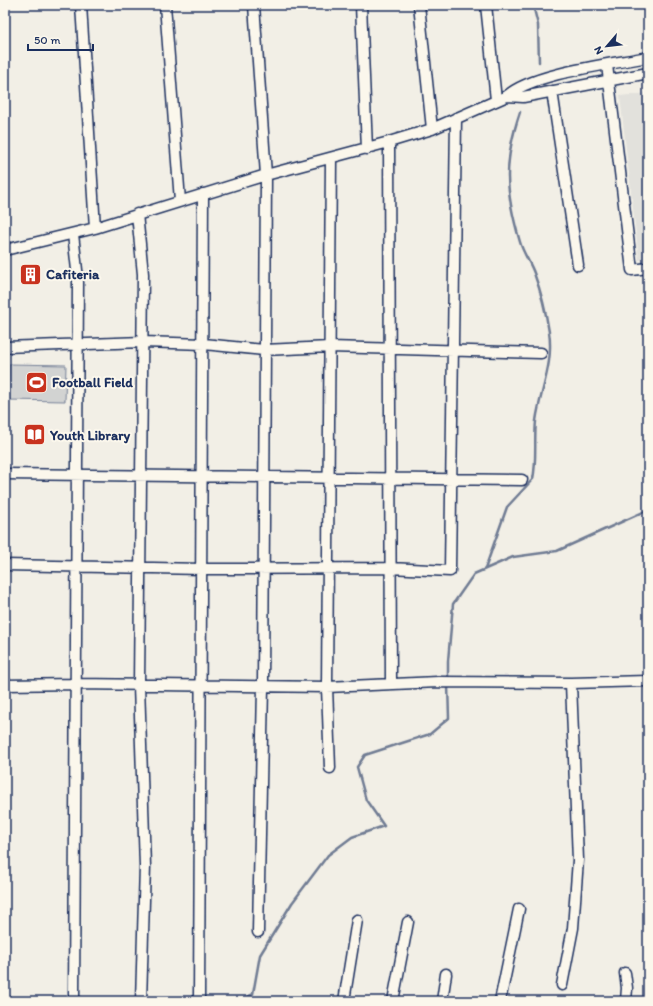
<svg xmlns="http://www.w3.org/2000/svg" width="653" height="1006" font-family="Itim,sans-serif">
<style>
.built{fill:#e2e1dc}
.pitch{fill:#d2d3d2;stroke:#768198}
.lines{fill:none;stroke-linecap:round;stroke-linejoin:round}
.stream{stroke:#707b93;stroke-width:2.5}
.minor-casing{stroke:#1b2f5e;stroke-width:13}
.minor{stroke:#fbf7ec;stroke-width:10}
.labels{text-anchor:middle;stroke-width:4;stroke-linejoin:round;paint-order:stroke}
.poi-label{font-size:14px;font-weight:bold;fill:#1b2f5e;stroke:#fbf7ec;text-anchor:start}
</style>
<rect width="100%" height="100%" fill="#f2efe6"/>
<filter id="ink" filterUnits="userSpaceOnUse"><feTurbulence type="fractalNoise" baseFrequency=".025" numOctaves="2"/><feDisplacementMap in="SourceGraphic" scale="8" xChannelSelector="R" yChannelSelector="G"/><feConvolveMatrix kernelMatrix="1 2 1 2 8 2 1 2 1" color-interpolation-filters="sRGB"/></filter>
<g filter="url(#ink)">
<path class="built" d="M648,93v166l-9,1 -19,-164z"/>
<path class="pitch" d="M9,364l57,1 -1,36 -57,-1z"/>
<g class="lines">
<path class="stream" d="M533,5l5,20 1,37
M485,569l22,-62 26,-28c4,-19 1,-38 3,-58 4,-30 18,-57 13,-89 -3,-20 -8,-40 -15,-59 -4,-11 -11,-20 -14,-31 -15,-51 -17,-79 0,-130
M448,680v-19l5,-57 21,-30 39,-17 44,-6 91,-41
M239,1001l14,-7 7,-39 32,-52 36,-48 24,-18 32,-11 -18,-26 -9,-33 8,-12 65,-21 19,-16 -1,-33"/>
<defs>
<path id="minor" d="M81,5l14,223
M165,5l15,196
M254,5l12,170 -3,512 -5,245
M361,5l6,144
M419,5l13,124
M486,5l10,95
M607,65l25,205 16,-2
M552,91l26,174
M507,96l16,1 125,-24
M389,142l2,541
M137,214l6,60 -4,411 6,181 -4,135
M73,234l5,45 -4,722
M5,250l90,-22 171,-53 123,-33 43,-13 75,-33c25,-23 106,-32 141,-39
M5,347l138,-5 61,2 60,6 66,-3 211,6
M5,474l517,6
M5,565l197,4 188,-1 60,3 6,-453
M5,685l71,-1 251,3 111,-5 133,1 77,-2
M330,768l-3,-81 4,-529
M625,973l2,15 -1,13
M562,985l11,-57 5,-68 -7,-177
M199,1001l4,-807
M344,1001l13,-81
M393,1001l15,-79
M442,1001l4,-27
M500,1001l19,-92"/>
</defs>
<use href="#minor" class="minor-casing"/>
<use href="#minor" class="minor"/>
</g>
</g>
<defs>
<symbol id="building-square" viewBox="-11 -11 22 22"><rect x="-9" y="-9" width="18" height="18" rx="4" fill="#c8321e" stroke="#fbf7ec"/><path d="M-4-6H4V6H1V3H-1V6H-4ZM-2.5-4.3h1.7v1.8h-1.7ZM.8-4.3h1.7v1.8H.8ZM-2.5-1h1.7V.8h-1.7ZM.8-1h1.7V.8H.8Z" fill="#fff"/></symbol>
<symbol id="stadium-square" viewBox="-11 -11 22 22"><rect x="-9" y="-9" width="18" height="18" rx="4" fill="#c8321e" stroke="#fbf7ec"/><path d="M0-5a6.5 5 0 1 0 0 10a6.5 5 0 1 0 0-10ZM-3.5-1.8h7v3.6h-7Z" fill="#fff"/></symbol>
<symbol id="library-square" viewBox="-11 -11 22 22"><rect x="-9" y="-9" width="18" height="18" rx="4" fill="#c8321e" stroke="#fbf7ec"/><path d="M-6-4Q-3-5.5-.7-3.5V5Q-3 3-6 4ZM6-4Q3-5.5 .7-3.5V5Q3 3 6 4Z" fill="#fff"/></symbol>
</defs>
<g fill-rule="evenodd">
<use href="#building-square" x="18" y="262" width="25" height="25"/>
<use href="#stadium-square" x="24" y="370" width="25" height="25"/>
<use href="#library-square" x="22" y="422" width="25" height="25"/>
</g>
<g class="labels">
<g class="poi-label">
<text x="46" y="279">Cafiteria</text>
<text x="52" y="387">Football Field</text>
<text x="50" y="440">Youth Library</text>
</g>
</g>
<rect width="653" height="1006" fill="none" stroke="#fbf7ec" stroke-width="20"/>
<rect x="10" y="10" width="633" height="986" fill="none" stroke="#1b2f5e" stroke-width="1.5" filter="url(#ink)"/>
<g transform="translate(607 46) rotate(242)" stroke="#fbf7ec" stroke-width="3" paint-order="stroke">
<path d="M0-3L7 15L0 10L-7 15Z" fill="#1b2f5e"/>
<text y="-6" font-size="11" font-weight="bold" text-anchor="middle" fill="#1b2f5e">N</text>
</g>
<path d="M28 44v6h65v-6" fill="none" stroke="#1b2f5e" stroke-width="2"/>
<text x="34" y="44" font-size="12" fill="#1b2f5e" stroke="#fbf7ec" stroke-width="3" paint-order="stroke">50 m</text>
</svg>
